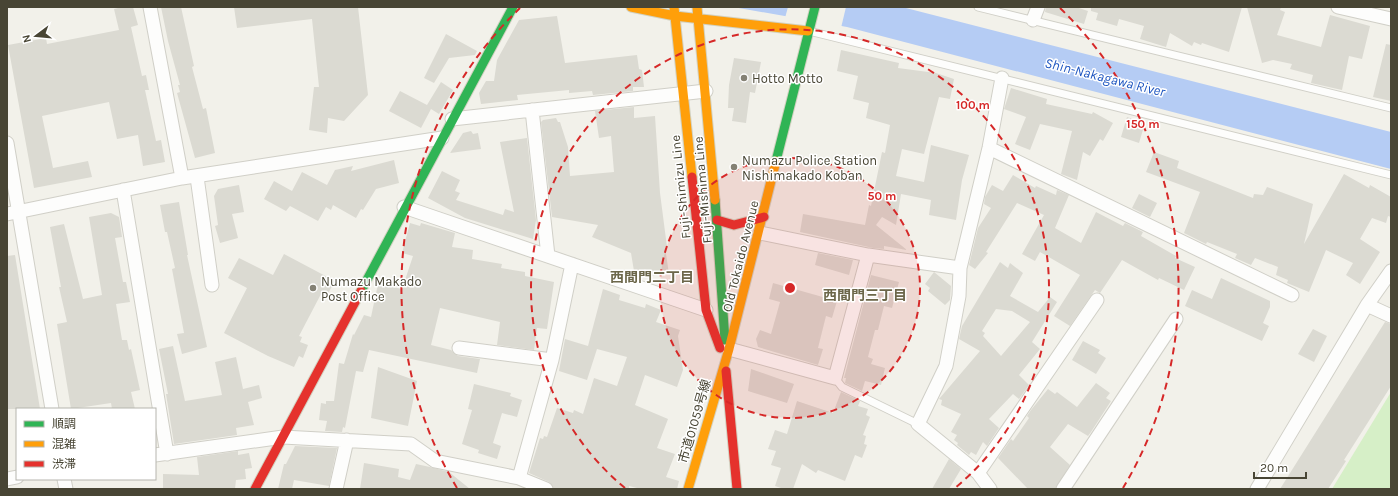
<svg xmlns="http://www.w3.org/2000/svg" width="1398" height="496" font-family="Karla,'Noto Sans JP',sans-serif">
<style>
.green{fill:#d6efc7}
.water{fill:#b5ccf4}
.pier{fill:#f2f1ea}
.building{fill:#dbdad2;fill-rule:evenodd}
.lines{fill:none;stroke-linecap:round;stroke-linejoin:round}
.lane-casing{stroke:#d0cfc7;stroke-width:9}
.street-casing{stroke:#d0cfc7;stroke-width:15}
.fast-casing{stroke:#d2d1c0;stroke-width:11}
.slow-casing{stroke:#d2d1c0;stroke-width:11}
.jam-casing{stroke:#d2d1c0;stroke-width:11}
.lane{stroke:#fdfdfc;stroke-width:7}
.street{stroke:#fdfdfc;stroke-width:13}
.fast{stroke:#30b455;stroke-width:9}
.slow{stroke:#ff9f0a;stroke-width:9}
.jam{stroke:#e5322d;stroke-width:9}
.ring{fill:none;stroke:#d62828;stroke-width:2;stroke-dasharray:7 5}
.poi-dot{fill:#848174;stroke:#fff;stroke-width:1.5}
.labels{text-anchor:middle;stroke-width:3;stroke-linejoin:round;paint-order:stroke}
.poi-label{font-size:13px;fill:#484534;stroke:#fff;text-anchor:start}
.street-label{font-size:13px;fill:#484534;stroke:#fff}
.water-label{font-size:14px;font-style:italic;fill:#2057c1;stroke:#fff}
.neighbourhood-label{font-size:14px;font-weight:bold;fill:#6c674a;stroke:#fff}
.centre{fill:#d62828;stroke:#fff;stroke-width:2}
.ring-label{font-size:12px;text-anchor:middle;font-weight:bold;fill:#d62828;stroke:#fff;stroke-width:3;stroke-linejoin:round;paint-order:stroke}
</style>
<rect width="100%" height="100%" fill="#f2f1ea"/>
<path class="green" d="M1391,392v97h-59z"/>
<path class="water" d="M733,7h169l489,125v37l-544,-142z"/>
<path class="pier" d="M788,7h58l-5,21 -56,-10z"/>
<path class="building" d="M122,7h11l5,18 -14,4 7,-2 11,49 4,-1 3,15h-4l11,51 5,-1 4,22 -22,4 -5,-31 -21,4 -8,-37 -67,14 11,52 35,-7 4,16 -58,11 -26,-143 38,-7 1,6 72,-14 -5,-21z
M161,7h20l13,59 -2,1 11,42 3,-1 9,45 -20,5 -18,-65 3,-1 -2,-7h2l-12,-44z
M234,7h124l10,88 -24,26 -16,-3 -1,15 -18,-3 5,-43h5l-7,-68 -75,9z
M1046,7h30l12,4 -4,13 -39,-12z
M1091,7h151l-13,45 -27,-9 -1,2 -7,-3 -2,4 -22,-13 -4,14 -26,-8 4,-13 -25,-7 -2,7 -21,-6 2,-7 -7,-2z
M1247,7h34l-1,3 5,2 -8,23 44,12 9,-32 40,11 -8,33 -13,-3 -7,34 -31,-7 2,-8 -23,-6 2,-5 -19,-4 -11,3z
M557,16l8,47 72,-8 2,14 3,1 2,17h-11v4l-40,4 -1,-4 -23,2v-3l-52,5 1,5 -37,4 -2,-11 7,-12h8l3,-21 22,-40z
M446,34l31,17 -2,4 -26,3 -15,25 -10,-5z
M1386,44l5,1v56l-18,-4z
M841,50l58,13 -1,5 38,5 18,6 -4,20 -11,-2 -15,57 -22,-5 -6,27 28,6 7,-37 38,10 -7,25 -6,40 -27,-5 2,-15 -30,-6 -5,31 -14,-8 -6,8 31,25 -23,-4v3l-11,-1 -73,-16 3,-18 62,11 4,-20 2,1 11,-54 3,1 5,-28 -24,-7 3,-15 -16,-4 5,-23 -21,-5z
M734,58l27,4 -6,31 -5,-1 -4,31 -14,-2 2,-13h-6l1,-23z
M441,82l12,8 -14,24 -8,-5 -10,19 -32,-17 11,-20 27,14z
M1011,88l36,11 -1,5 46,10 1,-2 20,11 -10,18 -3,-2 -10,17 -7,-4 -6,28 -16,-6 11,-43 -32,-7 -10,26 -15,-6 11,-27 -22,-8z
M634,107v11l21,-2 5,77 7,54h-2l4,27 -32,4 -2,-1 -4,-24 -39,-16 6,-12 -46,-8 -11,-95 2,-2 13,-2 2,4h2l8,25 2,29 44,-4 -3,-36 -12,2 -4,-27z
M1127,117l18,6 -6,20 -18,-6z
M471,131l2,3 5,-1 3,16 -31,4 13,-20z
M527,138l9,82 -3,19 -68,-21 -37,-20 14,-27 18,9 -5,11 5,2 -4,7 47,15 2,-6 9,3 -14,-70z
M1154,152l25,9 -2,7 76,30 1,-4 9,1 4,-8 46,17 -9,40 40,-70 25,14 1,-3 21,12v20l-3,-1 -2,7 -14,-5 -12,21 20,13 -20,32 -14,-9 7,-12 -27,-13 -17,42 -22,-9 1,-3 -12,-5 2,-8 -23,-9 -4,7 -16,-7 2,-4 -30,-12 -1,2 -22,-11 16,-41 -54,-20z
M394,160l5,23 -23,6 -13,21 -2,-1 -5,9 -23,-13 -2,5 -5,-3 -8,14 -28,-15 -4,5 -22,-12 10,-18 18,10 10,-19 25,13 8,-15 18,-4 -2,5z
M1013,175l22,13 1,-2 20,9 1,-5 12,5 -14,33 26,15 15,-31 27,14 2,-3 18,9 -2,4 35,20 -1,2 20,9 -11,23 -25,-12 -1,2 -36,-20 -22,33 -5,-3 -25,36 -16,-10 26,-41 -40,-23 -5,9 -13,-7 22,-39 -27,-12 -31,49 2,1 -13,16 -6,-4 9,-37 13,-20 -7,-4 1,-7 7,-12 11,6z
M239,185l5,27 -12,2 6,24 -18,5 -5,-17 3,-1 -4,-29 4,-7z
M1139,194l18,9 -7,14 -18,-9z
M179,202l9,53h-1l20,92 -25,7 -5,-20 7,-1 -12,-64 3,-1 -8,-36h-2l-5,-27z
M111,213l8,4 3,20 -7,1 8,44h3l4,20 -14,2 6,36h5l2,10 2,-1 9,41 -9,2 4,17h-23l-1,-6 -40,6 -14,-85 10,-2 -8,-35h2l-11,-60 14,-3 19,75 19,-4 -13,-78z
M410,223l10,3 1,-3 34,10 -3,14 21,3 -1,9 30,5 -1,4 24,4v4l29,6 -7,47 -10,-1 -3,22 -37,-5 3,-23 -60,-14 -9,37 20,5 7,6 22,3 -3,14 -108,-23 -6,22 -7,-1 -11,57 -2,-1 -1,5 -17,-1 2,-10 -8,-1 2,-17 5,1v-3h8l5,-38 5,1 9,-30 1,1 10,-20 7,2 7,-33 24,5 11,-33 -11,-3z
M818,253l35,7 -4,15 -34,-10z
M284,254l51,27 -9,16 -5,-3 -22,42 3,1 -2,5 8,3 -5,13 -4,-2 -5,11 -26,-11 -44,-23 23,-45 -19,-10 11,-20 34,17z
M15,255l25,154h-33v-153z
M1000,262l8,6 2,-5 13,10 -13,23 28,16 12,-15 7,5 -25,40 8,7 -21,26 10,10 -10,14 -6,-5 -24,25 10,9 -12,18 -4,-4 -7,13 -5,-3 -2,3 -12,-10 1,-2 -4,-3 3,-5 -6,-3 10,-18 -20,-9 1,-5 -3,-1 41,-48 -21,-12 3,-13zM996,309l16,2 18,11 -29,34 -18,-20 2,-3 -3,-2z
M934,272l17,14 -1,14 -5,5 -17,-14 2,-3 -5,-4z
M871,275l28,7 -7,26 -8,-2 -6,24h-3l-7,27 5,2 -2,5 14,4 -4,17 -16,-4 -3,10 -17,-8 1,-5h-2z
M1221,278l49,23v6l-7,16 6,3 -7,15 -77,-35 7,-16 20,9z
M773,283l64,18 -5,17 -6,-2 -8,32 5,1 -5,16 -60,-18 -2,-8 4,-9 11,4 9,-32 -11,-3z
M603,289l17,6 -1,5 26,8 1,-4 15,6 -5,12 24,8 -2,6 5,34 -6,17 -32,-12 -10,30 33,14 -11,29 18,6 -9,23 13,4 -2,8h-36l-12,-3v3h-75l-5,-7 -20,-9 11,-35 3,1 1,-3 3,1 10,-29 16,5 1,-3 9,4 11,-36 23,8 10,-29 -30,-8 -10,31 -28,-9 6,-32 23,7z
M1385,322l6,2v62l-47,74 2,1 -18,28h-48z
M1313,329l14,7 -13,26 -16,-8z
M1083,341l17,9 -2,3 8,5 -10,16 -24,-14z
M173,346l12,55 37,-6 -7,-33 21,-5 7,32 16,-4 3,13 -14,4 6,23 -18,3 1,7 -63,9 -8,-50h2l-9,-45z
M378,367l39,14 -9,45 -37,-8z
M751,369l43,15 -7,19 -39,-12z
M1096,383l14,10 -4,5 5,3 -20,31 -3,4 -20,-12 -18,23 20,18 -15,24h-27l-30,-31 13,-19 2,2 16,-23 -2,-2 4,-6 17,-21 7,5 2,-2 20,15z
M474,384l37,9 -1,3 12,4 -5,17 -15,-4 -9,30 8,3 -4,13 -19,-6 1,-3 -17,-6 10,-34 -4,-1z
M841,392l19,9 -2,5 10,3 -2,6 4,2 -7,18 3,1 -2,8 3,1 -5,13 -7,-3 -10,26 -27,-11 -2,3 -14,-9 -9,25h-9l-9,-3 6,-18 -10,-3 5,-14 -8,-2 7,-19 12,4 10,-33 36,12z
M295,446l42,2 -8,38 -35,-6 -2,9h-14l6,-25h2z
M238,451v4l11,-2 3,15 -7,1 1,10 -10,1 -1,9h-72v-15l36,1 -2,-18z
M949,459l12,10 -12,20h-17z
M364,463l35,6 -1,8 12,3 6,-16 14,3 19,5 21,17h-110z"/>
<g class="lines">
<defs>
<path id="lane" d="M978,7l413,101
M809,31l582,144
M835,378l7,9 76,37"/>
<path id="street" d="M150,7l32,171
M1338,7l53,12
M1033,20l5,-13
M532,110l16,146
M452,119l254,-28
M7,143l45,266
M989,148l303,147
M197,177l15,108
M123,190l44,264
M404,207l302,103
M7,214l175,-36 260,-40
M760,233l108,22 92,13
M1367,305l24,11
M459,348l93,12
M729,349l106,29 33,-123
M155,455l128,-18 128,7 24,17 84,17 27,11
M978,473l-60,-49 28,-58 13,-70 1,-28 29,-120 13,-70
M519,478l33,-118 20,-96
M7,479l10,-2
M64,479l2,10
M336,489l11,-49
M990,489l-12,-16 119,-173
M1063,489l113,-170
M1257,489l110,-184 24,-34"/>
<path id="fast" d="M776,161l39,-154
M715,200l10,140
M361,291l152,-284"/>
<path id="slow" d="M631,7l44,9 133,15
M674,7l18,170
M697,7l18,193
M688,489l41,-140 47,-188"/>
<path id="jam" d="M692,177l14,133 14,38
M717,220l17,5 30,-8
M726,371l11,118
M255,489l106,-198"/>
</defs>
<use href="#lane" class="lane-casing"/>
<use href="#street" class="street-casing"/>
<use href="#fast" class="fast-casing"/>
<use href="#slow" class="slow-casing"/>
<use href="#jam" class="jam-casing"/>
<use href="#lane" class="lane"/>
<use href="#street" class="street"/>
<use href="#fast" class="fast"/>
<use href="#slow" class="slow"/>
<use href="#jam" class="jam"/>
</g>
<circle cx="790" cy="288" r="130" fill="#d62828" fill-opacity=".12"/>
<g class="ring">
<circle cx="790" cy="288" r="130"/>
<path d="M625 488A259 259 0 1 1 955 488"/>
<path d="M457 488A389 389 0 0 1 520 8M1060 8A389 389 0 0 1 1123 488"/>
</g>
<g class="poi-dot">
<circle cx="744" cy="78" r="4"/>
<circle cx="734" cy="167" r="4"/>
<circle cx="313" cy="288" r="4"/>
</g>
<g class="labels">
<g class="poi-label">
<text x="752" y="83">Hotto Motto</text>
<text x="742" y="165">Numazu Police Station<tspan x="742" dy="15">Nishimakado Koban</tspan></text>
<text x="321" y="286">Numazu Makado<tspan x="321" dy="15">Post Office</tspan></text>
</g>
<g class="street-label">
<text transform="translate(680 187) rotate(-96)" y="5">Fuji-Shimizu Line</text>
<text transform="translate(702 190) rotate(-95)" y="5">Fuji-Mishima Line</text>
<text transform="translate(740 256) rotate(-76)" y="5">Old Tokaido Avenue</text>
<text transform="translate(694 421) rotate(-74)" y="5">市道01059号線</text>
</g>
<g class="water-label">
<text transform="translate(1105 77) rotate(14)" y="5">Shin-Nakagawa River</text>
</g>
<g class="neighbourhood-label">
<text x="652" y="282">西間門二丁目</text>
<text x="865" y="300">西間門三丁目</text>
</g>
</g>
<circle cx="790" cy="288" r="6" class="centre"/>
<g class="ring-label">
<text x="973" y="109">100 m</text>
<text x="1143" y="128">150 m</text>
<text x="882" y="200">50 m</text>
</g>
<rect width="1398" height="496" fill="none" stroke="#484534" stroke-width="16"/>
<rect x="16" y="408" width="140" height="72" fill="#ffffff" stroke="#b6b5ae"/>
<rect x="24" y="421" width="20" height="6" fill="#30b455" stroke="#b6b5ae"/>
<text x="52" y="428" font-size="12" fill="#484534">順調</text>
<rect x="24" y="441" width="20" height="6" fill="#ff9f0a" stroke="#b6b5ae"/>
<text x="52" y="448" font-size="12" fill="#484534">混雑</text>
<rect x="24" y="461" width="20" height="6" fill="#e5322d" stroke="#b6b5ae"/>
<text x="52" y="468" font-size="12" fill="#484534">渋滞</text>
<g transform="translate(36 36) rotate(254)" stroke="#ffffff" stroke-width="3" paint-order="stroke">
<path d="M0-3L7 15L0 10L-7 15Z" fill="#484534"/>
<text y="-6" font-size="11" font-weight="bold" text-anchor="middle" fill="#484534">N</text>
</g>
<path d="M1254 472v6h52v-6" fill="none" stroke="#484534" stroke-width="2"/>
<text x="1260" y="472" font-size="12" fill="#484534" stroke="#ffffff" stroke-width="3" paint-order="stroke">20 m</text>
</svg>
